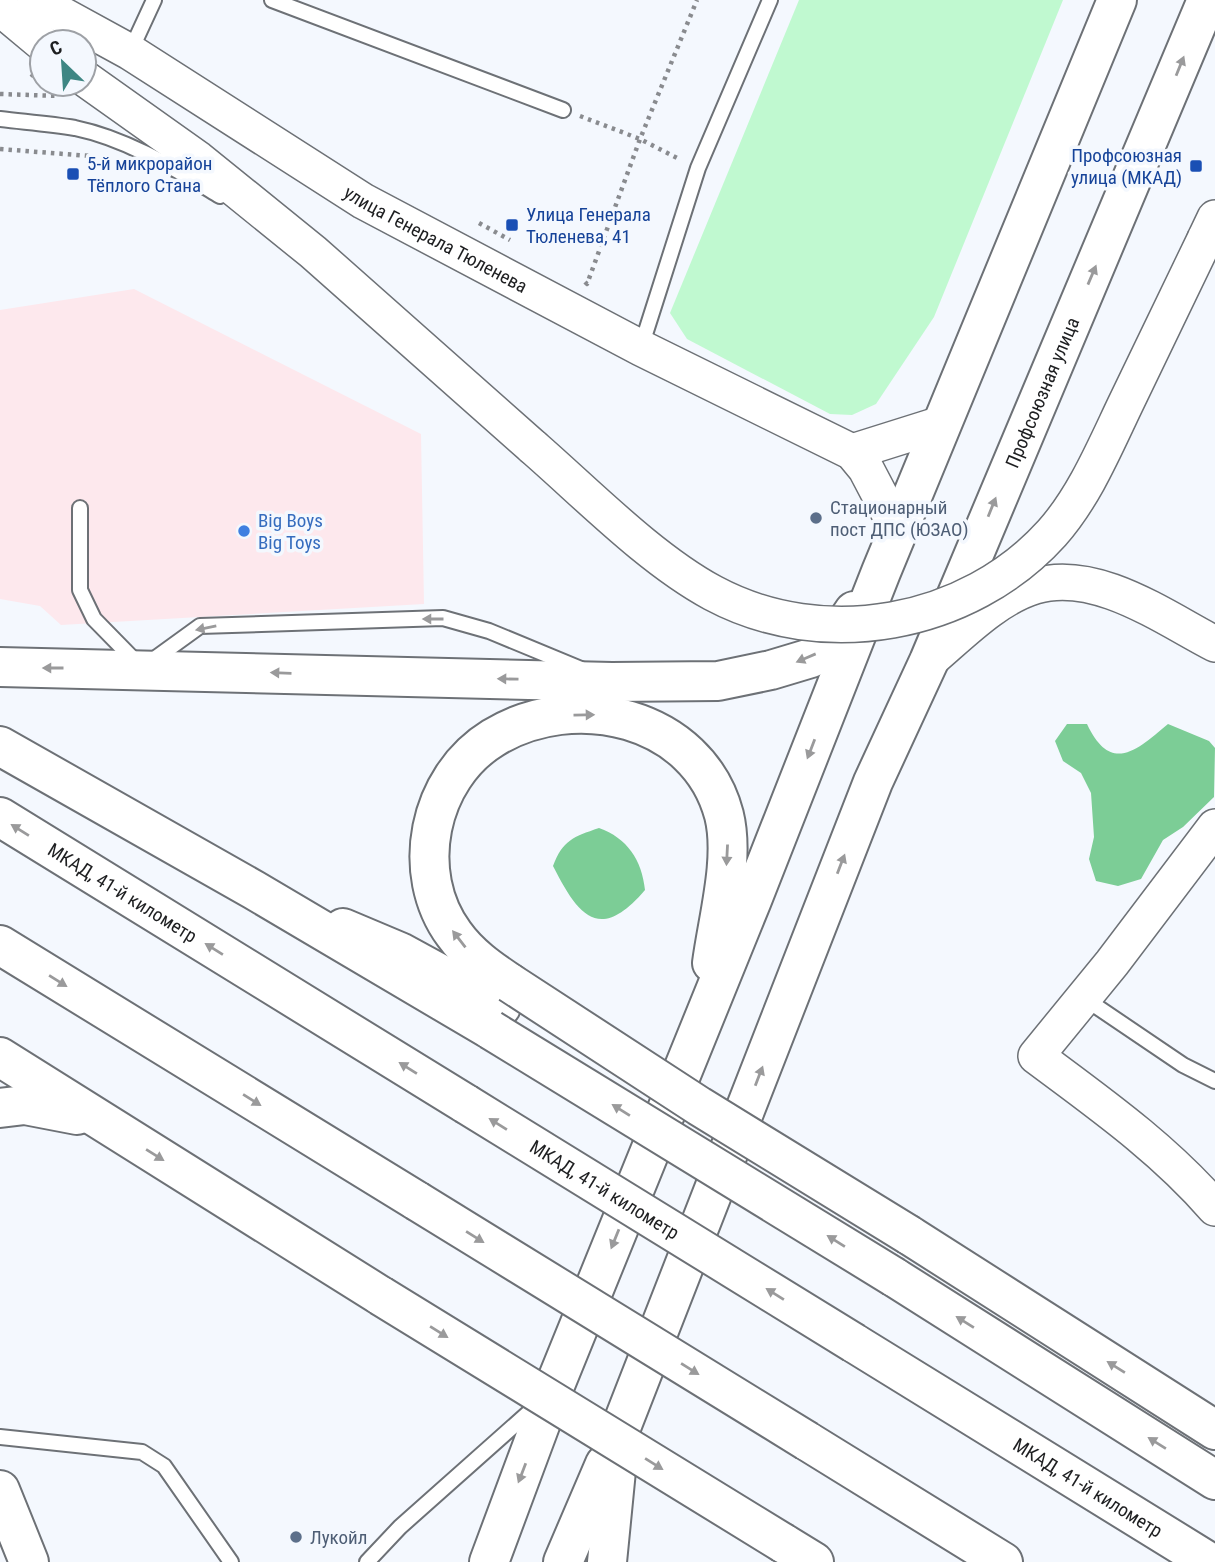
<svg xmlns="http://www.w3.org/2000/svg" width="1215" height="1562" font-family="'Roboto Condensed',sans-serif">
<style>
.commercial{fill:#fde8ed}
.green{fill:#c0f9d0}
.forest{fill:#7ccd96}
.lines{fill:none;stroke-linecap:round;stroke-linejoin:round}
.service-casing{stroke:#6d7176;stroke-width:18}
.tertiary-casing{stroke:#6d7176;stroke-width:38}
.primary-casing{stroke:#6d7176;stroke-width:42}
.trunk-casing{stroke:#6d7176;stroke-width:42}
.path{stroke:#898b8f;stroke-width:4.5;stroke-dasharray:3.5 5;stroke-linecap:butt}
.service{stroke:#fff;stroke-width:14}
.tertiary{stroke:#fff;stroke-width:35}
.primary{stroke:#fff;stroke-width:38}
.trunk{stroke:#fff;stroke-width:38}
.tertiary-bridge-casing{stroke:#6d7176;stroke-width:38;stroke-linecap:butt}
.primary-bridge-casing{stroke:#6d7176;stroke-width:42;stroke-linecap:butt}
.trunk-bridge-casing{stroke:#6d7176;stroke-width:42;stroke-linecap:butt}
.tertiary-bridge{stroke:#fff;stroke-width:35}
.primary-bridge{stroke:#fff;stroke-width:38}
.trunk-bridge{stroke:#fff;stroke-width:38}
.oneway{fill:#9a9a9b}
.transit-dot{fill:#1a4fb4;stroke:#f4f8fe;stroke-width:2.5}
.service-dot{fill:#5c6f8a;stroke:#f4f8fe;stroke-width:2.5}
.shop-dot{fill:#3f7fe0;stroke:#f4f8fe;stroke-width:2.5}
.labels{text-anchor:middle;stroke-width:7;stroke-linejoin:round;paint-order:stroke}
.transit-label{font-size:19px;fill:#164399;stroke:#f4f8fe;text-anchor:start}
.street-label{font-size:19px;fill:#1e1f21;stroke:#f4f8fe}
.service-label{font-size:19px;fill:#4e5e75;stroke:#f4f8fe;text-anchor:start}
.shop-label{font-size:19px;fill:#366cbe;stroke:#f4f8fe;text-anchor:start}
</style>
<rect width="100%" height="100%" fill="#f4f8fe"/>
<path class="commercial" d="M134,289l287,145 3,170 -363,21 -21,-19 -40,-7v-289z"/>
<path class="green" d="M799,0h264l-129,317 -58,87 -24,11 -22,-1 -143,-75 -17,-26z"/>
<path class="forest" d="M1067,724h20c24,51 50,26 81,0l41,17 6,7 -1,49 -31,30 -20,13 -22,39 -23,7 -22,-5 -7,-22 5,-22 -3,-44 -10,-20 -18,-12 -8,-20z
M599,828c28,10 43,32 46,62 -46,54 -67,25 -92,-24 10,-26 20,-29 46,-38z"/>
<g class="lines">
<defs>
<path id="service" d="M272,0l291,110
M130,52l24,-52
M0,119c25,3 50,5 75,9 53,11 100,41 145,68
M641,347l57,-179 72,-168
M80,508v82l14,29 48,49 58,-42 243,-8 46,13 92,38
M1084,998l99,67 32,16
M0,1437l142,15 22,14 67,96
M367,1562l33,-35 135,-120"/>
<g id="tertiary">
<path id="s1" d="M35,0l95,52 233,149 278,147 211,104 14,17 32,61"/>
<path d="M0,8l42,35"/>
<path d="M84,78l114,81 115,93 220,195"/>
<path d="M1205,239l10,-21"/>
<path d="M852,452l89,-28"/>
<path d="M929,661c31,-26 66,-63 106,-75 61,-18 128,31 180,58"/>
<path d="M1215,827l-103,136 -76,93c63,47 127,92 179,152"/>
</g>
<g id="primary">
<path d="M0,667l612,15 106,-1 53,-11 40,-12 22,-16 21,-31"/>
<path d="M343,928l57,24 101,55"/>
<path d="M510,983c-21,-14 -41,-28 -56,-49 -45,-61 -26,-156 39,-196 81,-50 205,-22 231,77 11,44 -6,103 -12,148"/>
<path d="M0,1057l381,239"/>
<path d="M0,1108l25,-3 52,10"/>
<path d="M909,1235l306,195"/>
<path d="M0,1490l29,72"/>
<path d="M783,1543l31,19"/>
<path d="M489,1562l64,-172 199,-490 129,-328 236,-572"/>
<path d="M563,1562l42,-98"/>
<path id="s2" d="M607,1562l13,-132 253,-648 56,-121 278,-661"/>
</g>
<g id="trunk">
<path d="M0,746l254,144 237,140"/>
<path id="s3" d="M0,817l466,287"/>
<path d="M0,945l417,256"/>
<path d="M894,1277l321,203"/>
<path id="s4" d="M854,1343l355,219"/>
<path d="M807,1441l196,121"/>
</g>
</defs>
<use href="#service" class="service-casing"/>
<use href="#tertiary" class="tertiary-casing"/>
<use href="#primary" class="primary-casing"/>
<use href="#trunk" class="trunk-casing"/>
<path class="path" d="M31,74l11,9
M44,84l13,10
M0,94l59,2
M580,116l60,23 41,21
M0,149l90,7
M479,223l31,17
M585,282l2,2 53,-145 57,-139"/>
<use href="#service" class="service"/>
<use href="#tertiary" class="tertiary"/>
<use href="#primary" class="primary"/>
<use href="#trunk" class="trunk"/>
<defs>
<path id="tertiary-bridge" d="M533,447c54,47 117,112 180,146 110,59 255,33 339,-60 32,-36 52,-84 73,-128 27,-55 53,-111 80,-166"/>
<path id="primary-bridge" d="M510,983l189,123 210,129
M381,1296l402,247"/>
<g id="trunk-bridge">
<path d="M491,1030l403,247"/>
<path id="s5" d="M466,1104l388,239"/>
<path d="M417,1201l390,240"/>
</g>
</defs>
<use href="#tertiary-bridge" class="tertiary-bridge-casing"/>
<use href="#primary-bridge" class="primary-bridge-casing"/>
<use href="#trunk-bridge" class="trunk-bridge-casing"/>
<use href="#tertiary-bridge" class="tertiary-bridge"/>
<use href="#primary-bridge" class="primary-bridge"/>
<use href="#trunk-bridge" class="trunk-bridge"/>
</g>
<defs><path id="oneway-solid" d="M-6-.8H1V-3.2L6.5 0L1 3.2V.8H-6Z" transform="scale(1.75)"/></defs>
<g class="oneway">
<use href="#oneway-solid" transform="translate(1180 66) rotate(-68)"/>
<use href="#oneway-solid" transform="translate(1092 275) rotate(-67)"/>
<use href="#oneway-solid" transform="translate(992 507) rotate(-68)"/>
<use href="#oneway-solid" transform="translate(433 619) rotate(180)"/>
<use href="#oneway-solid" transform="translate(206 628) rotate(169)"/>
<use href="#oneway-solid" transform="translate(806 658) rotate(157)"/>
<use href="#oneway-solid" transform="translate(53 668) rotate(-180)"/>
<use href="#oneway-solid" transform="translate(281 673) rotate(-178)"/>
<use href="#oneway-solid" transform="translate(508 679) rotate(-179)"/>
<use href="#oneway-solid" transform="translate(584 715) rotate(-1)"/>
<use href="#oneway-solid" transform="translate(811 749) rotate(111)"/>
<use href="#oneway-solid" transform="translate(20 830) rotate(-148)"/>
<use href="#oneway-solid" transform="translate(727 855) rotate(93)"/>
<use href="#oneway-solid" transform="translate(841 864) rotate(-69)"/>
<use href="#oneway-solid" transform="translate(459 939) rotate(-128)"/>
<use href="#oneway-solid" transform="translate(214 949) rotate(-148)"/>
<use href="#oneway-solid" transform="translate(58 981) rotate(32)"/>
<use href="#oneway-solid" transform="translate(408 1068) rotate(-148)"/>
<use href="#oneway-solid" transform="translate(759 1076) rotate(-69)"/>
<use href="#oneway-solid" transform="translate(252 1100) rotate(32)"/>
<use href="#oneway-solid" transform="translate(621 1110) rotate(-148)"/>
<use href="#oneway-solid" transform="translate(498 1124) rotate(-148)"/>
<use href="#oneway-solid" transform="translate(155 1155) rotate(32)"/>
<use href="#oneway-solid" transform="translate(475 1237) rotate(32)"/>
<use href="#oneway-solid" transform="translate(615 1239) rotate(112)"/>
<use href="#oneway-solid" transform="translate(836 1241) rotate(-148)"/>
<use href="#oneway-solid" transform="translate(775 1294) rotate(-148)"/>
<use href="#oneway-solid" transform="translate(965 1322) rotate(-148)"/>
<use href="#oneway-solid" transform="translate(439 1332) rotate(32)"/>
<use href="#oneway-solid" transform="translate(1116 1367) rotate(-148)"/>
<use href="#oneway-solid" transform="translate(690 1369) rotate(32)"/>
<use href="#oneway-solid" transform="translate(1157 1443) rotate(-148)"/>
<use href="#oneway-solid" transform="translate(654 1464) rotate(32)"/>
<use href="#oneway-solid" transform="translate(522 1473) rotate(111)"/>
</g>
<g class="transit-dot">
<rect x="1189" y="159" width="14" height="14" rx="3.5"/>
<rect x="66" y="167" width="14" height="14" rx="3.5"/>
<rect x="505" y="218" width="14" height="14" rx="3.5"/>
</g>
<g class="service-dot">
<circle cx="816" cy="518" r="7"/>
<circle cx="296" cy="1537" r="7"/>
</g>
<circle class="shop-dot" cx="244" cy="531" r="7"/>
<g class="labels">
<g class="transit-label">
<text x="1182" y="162" text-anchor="end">Профсоюзная<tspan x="1182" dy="22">улица (МКАД)</tspan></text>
<text x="87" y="170">5-й микрорайон<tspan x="87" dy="22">Тёплого Стана</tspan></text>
<text x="526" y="221">Улица Генерала<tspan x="526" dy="22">Тюленева, 41</tspan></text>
</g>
<g class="street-label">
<text dy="7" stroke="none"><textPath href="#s1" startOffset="467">улица Генерала Тюленева</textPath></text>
<text dy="7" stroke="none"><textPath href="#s2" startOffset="1253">Профсоюзная улица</textPath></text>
<text dy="7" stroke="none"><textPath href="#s3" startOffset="144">МКАД, 41-й километр</textPath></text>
<text dy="7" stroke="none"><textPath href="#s5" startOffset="163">МКАД, 41-й километр</textPath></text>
<text dy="7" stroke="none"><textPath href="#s4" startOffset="275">МКАД, 41-й километр</textPath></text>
</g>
<g class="service-label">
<text x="830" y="514">Стационарный<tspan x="830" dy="22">пост ДПС (ЮЗАО)</tspan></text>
<text x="310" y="1544">Лукойл</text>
</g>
<g class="shop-label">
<text x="258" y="527">Big Boys<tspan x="258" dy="22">Big Toys</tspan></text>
</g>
</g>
<g transform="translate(63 63) rotate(335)"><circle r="33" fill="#f4f8fe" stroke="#9ea1a6" stroke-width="2"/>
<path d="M0-5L12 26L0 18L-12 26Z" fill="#3e8683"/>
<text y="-10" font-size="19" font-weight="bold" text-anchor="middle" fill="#1e1f21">С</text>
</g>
</svg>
